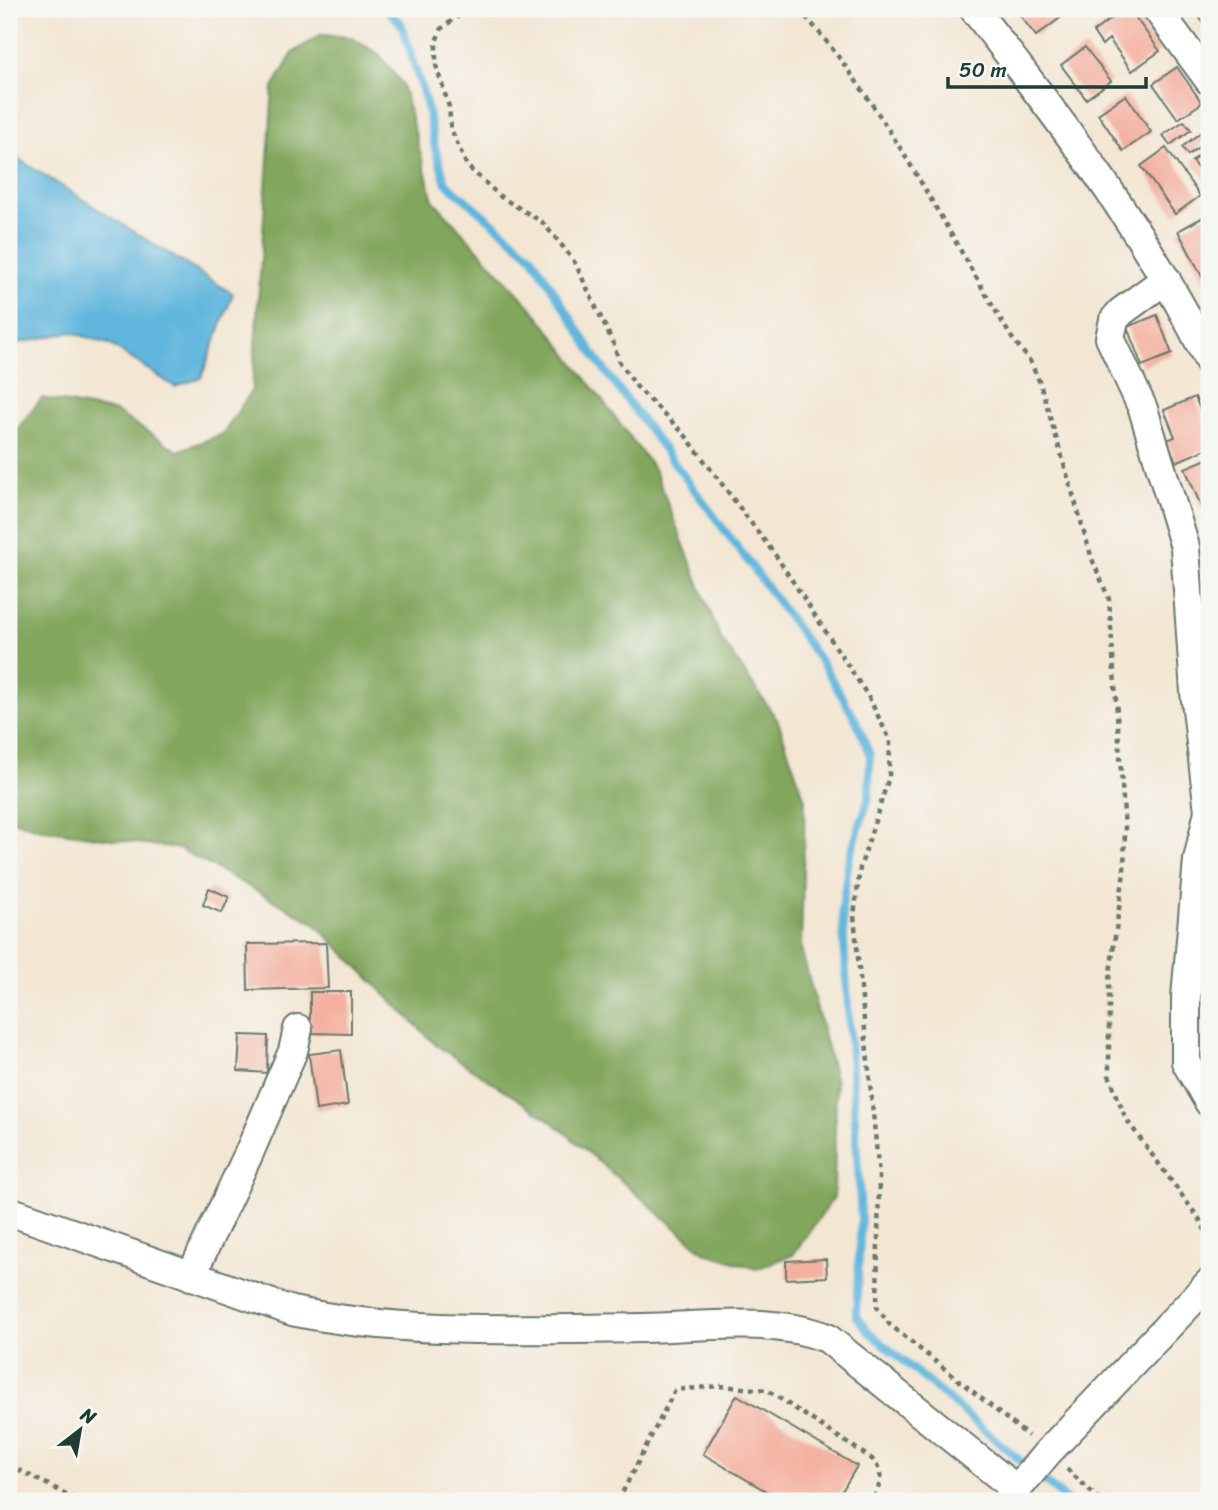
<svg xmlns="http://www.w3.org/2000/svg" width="1218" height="1510" font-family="Sriracha,sans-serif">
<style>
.forest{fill:#81a65c;stroke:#507248;stroke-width:2}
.water{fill:#61b6dd;stroke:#407a88;stroke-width:2}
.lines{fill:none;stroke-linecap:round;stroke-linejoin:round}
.stream{stroke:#61b6dd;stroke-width:8}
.building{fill:#f4b09f}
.minor-casing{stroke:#69786c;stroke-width:32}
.path{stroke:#69786c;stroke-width:4.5;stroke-dasharray:5 5;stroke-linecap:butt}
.minor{stroke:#fff;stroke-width:28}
</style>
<rect width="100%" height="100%" fill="#f6f6f2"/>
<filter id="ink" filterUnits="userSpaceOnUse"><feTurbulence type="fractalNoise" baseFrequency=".0143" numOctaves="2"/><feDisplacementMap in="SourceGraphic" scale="14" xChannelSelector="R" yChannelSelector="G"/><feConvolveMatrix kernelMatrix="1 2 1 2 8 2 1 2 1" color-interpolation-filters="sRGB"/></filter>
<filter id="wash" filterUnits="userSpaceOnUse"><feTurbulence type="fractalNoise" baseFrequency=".00686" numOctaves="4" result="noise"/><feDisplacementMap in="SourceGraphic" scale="28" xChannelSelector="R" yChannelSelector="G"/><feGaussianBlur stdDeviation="1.57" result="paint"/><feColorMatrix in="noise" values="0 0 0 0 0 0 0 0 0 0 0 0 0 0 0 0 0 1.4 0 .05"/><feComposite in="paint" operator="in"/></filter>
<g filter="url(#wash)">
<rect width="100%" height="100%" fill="#f3e6d3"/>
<path class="forest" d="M320,35l30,2 29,17 23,30 31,116 104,114 117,155 66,168 58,84 27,79 -4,148 35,134 -2,115 -41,58 -37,14 -52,-17 -149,-128 -119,-79 -123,-123 -133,-73 -139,-20 -32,-10v-380l33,-41 74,14 62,39 45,-17 29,-44 21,-303 20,-34z"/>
<path class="water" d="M9,153l224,141 -32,84 -26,9 -66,-43 -38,-12 -62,13z"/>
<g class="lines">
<path class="stream" d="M386,9l15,14 25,79 9,46 11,35 85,72 69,109 156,208 68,94 33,56 13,33 -1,42 -20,62 -7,50 19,308 -5,98 13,17 199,169"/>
</g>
<g id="blocks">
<path class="building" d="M1015,9h45l4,6 -28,21z
M1124,9h5l31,42 -28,20 -23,-32 -7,6 -9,-13z
M1193,9h16v14l-3,3z
M1085,47l26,34 -25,18 -25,-34z
M1177,67l25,36 -24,16 -25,-35z
M1126,95l25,37 -28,19 -25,-37z
M1184,121l7,9 -21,15 -7,-10z
M1209,126v13l-21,16 -6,-8z
M1166,148l34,48 -25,18 -34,-48z
M1209,148v36l-17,-23z
M1209,214v63l-5,3 -26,-49z
M1157,315l15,39 -30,12 -15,-39z
M1195,397l14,34v17l-33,14 -9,-22 8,-3 -11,-27z
M1209,458v62l-2,1 -22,-53z
M209,888l20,9 -7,16 -19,-8z
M326,943l2,45 -80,2 -1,-46z
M310,992h41v42l-41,-1z
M240,1035l28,1 -1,37 -29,-2z
M341,1050l7,55 -32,5 -7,-56z
M826,1259l1,18 -41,2v-18z
M737,1395l120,71 -21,35h-53l-80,-47z"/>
</g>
</g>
<g filter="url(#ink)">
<use href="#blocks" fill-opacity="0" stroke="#69786c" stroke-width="2"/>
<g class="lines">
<defs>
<path id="minor" d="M974,9c87,112 173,223 235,352
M1157,9l52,71
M1166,279l-45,33 -7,8 -4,18 33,71 42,138 10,145 14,119
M1209,811l-11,49 -12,137v65l23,40
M9,1211l283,100c114,24 234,18 350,17 60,-1 128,-12 185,10l190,152
M191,1276l58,-123 44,-102 5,-22
M1007,1501l41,-49 161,-169"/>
</defs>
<use href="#minor" class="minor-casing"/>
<path class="path" d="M468,9l-26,19 -6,13v24l13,42 2,22 16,37 34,31 41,25 18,21 15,20 39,82 5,16 17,25 49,49 91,121 92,140 22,44 -1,37 -29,91 -6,48 25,259 -2,132 12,17 139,112
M799,9c84,93 147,221 213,329l18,23 10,22 52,176 17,40 16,229 -1,44 -15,108v95l17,44 74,101 9,18
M9,1465l71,36
M1067,1469l34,32
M618,1501l57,-111 45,-4 47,4 105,69c13,15 9,25 0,42"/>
<use href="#minor" class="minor"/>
</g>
</g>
<rect width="1218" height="1510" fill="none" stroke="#f6f6f2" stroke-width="35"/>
<g transform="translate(80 1430) rotate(31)" stroke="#f6f6f2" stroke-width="5" paint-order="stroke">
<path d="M0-5L12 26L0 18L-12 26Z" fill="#1f3d34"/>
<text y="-10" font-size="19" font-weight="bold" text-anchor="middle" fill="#1f3d34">N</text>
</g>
<path d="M948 77v10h198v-10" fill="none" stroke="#1f3d34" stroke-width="3.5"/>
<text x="959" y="77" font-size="21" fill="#1f3d34" stroke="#f6f6f2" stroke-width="5" paint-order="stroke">50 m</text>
</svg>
